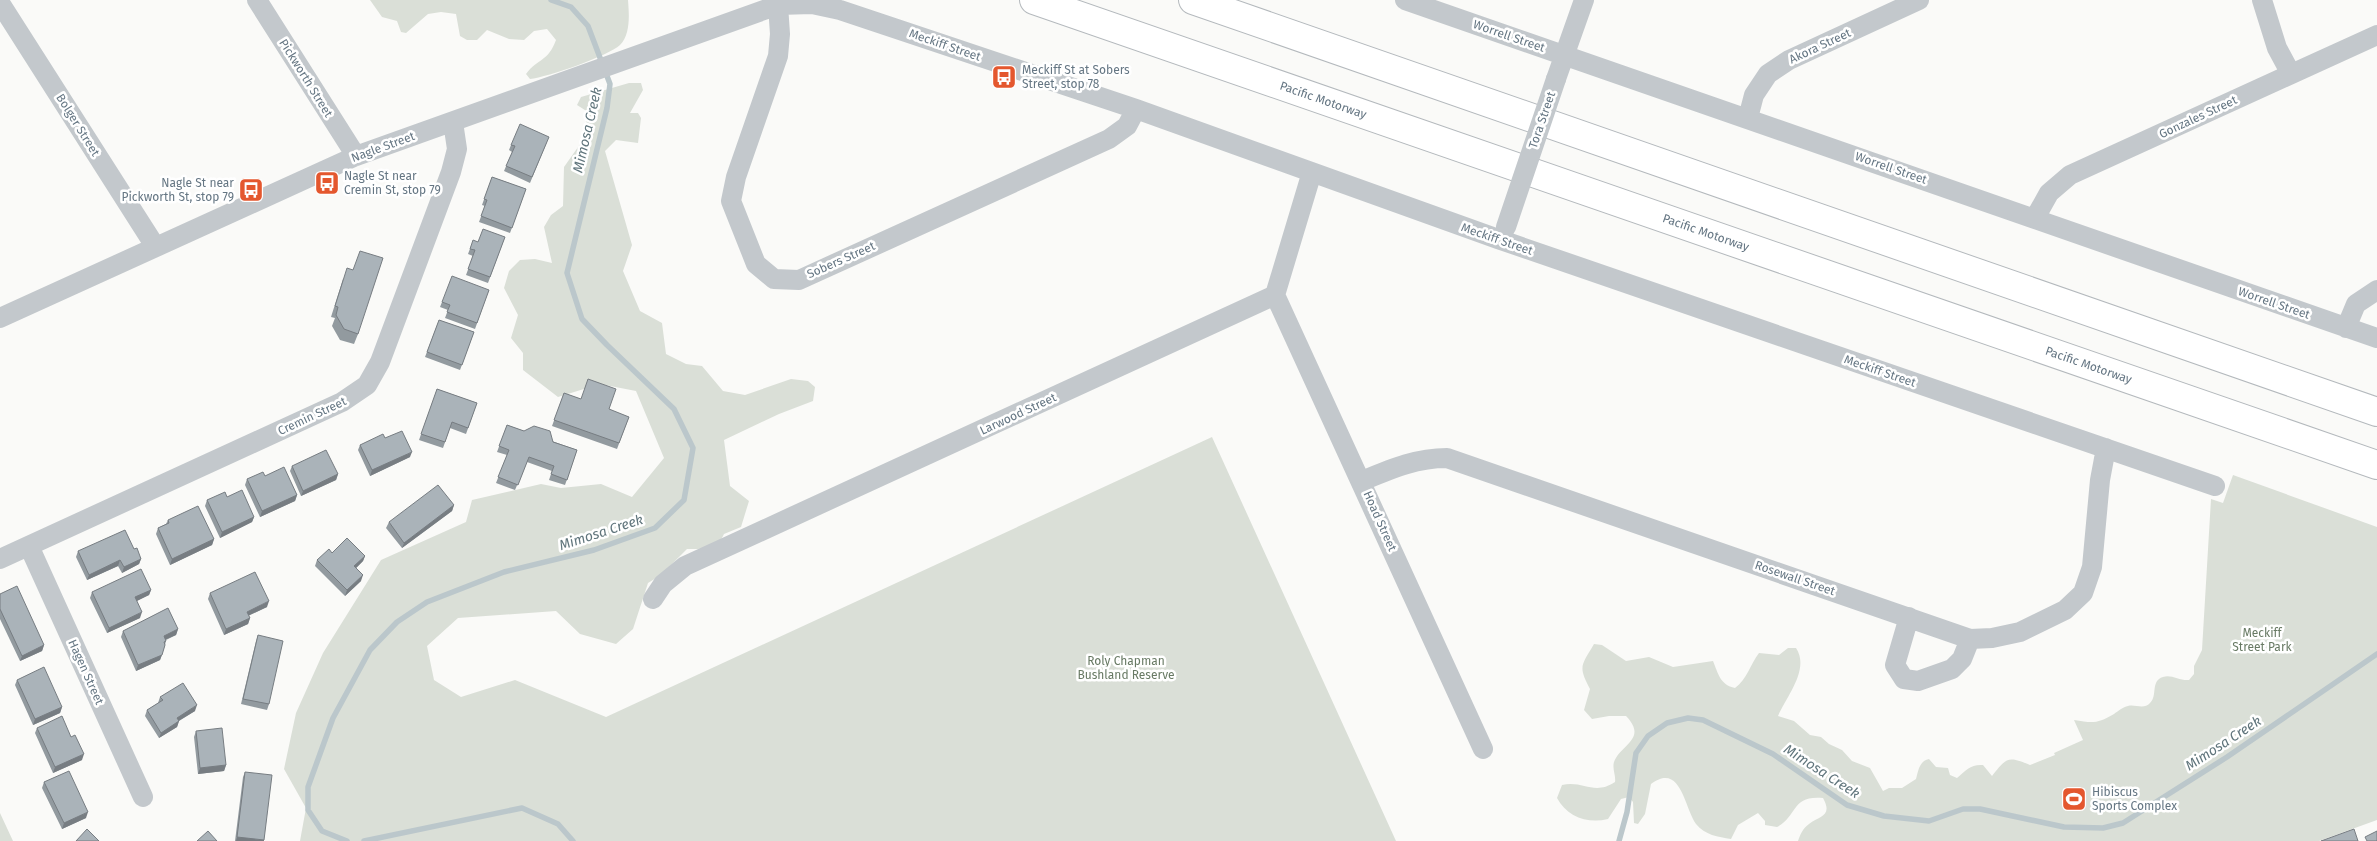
<svg xmlns="http://www.w3.org/2000/svg" width="2377" height="841" font-family="'Fira Sans',sans-serif">
<style>
.green{fill:#dadfd7}
.lines{fill:none;stroke-linecap:round;stroke-linejoin:round}
.stream{stroke:#bbc7cb;stroke-width:5.5}
.highway-casing{stroke:#b4b9bd;stroke-width:30}
.minor{stroke:#c3c8cc;stroke-width:20}
.highway{stroke:#fff;stroke-width:28}
.minor-bridge{stroke:#c3c8cc;stroke-width:20}
.wall{fill:#929a9f}
.shaded-wall{fill:#777d82}
.building{fill:#aab3b9;stroke:#777d82}
.labels{text-anchor:middle;stroke-width:5;stroke-linejoin:round;paint-order:stroke}
.street-label{font-size:12px;fill:#657683;stroke:#fff}
.poi-label{font-size:12px;fill:#657683;stroke:#fff;text-anchor:start}
.park-label{font-size:12px;fill:#687a64;stroke:#fff}
.water-label{font-size:14px;font-style:italic;fill:#60757c;stroke:#fff}
</style>
<rect width="100%" height="100%" fill="#fafaf8"/>
<path class="green" d="M370,0h258c1,13 3,34 -8,45 -12,11 -72,32 -90,34l-4,-5c12,-16 22,-12 30,-34l-9,-11 -13,2 -10,9 -15,-1 -22,-9 -10,10h-10l-7,-4 -4,-22 -15,-2 -13,2 -22,19 -5,-1 -4,-11 -15,-4z
M629,83h12l2,7 -13,23h8l3,5 -3,25 -22,-3 -11,11 27,94 -9,26 17,40 22,12 4,31 20,10 16,2 21,25 22,4 46,-16 17,2 7,6 -2,14 -34,13 -55,26 6,46 19,15 -8,26 -17,7c-7,16 -21,15 -37,15l-26,26 -13,8 -15,46 -17,15 -36,-10 -24,-23 -98,7 -31,28 7,34 27,17 54,-17 91,37 606,-280 184,404h-1096l6,-33 -22,-39 12,-56 27,-60 58,-93 85,-38 6,-22 69,-16 20,4 40,-4 31,13 32,-39 -28,-67 -36,-7 -42,13 -35,-27v-17l-12,-15 7,-23 -14,-27 5,-17 11,-11 15,-1 17,4 -8,-36 7,-12 12,-9 1,-39 19,-27 5,-28 -11,-7 4,-8z
M2233,475l144,52v293l-58,21h-521c2,-6 5,-13 11,-17 11,-8 24,-8 14,-26 -32,-3 -25,18 -46,29l-12,-2v-4l-7,-8 -20,12 -7,14c-13,-2 -26,-4 -35,-15 -12,-17 -15,-62 -45,-40l-6,30 -7,10 -4,-1 -1,-21 -4,-5 -8,2 -13,20c-20,5 -41,-2 -51,-21l5,-13c21,-5 32,11 53,-3 1,-7 -3,-13 -1,-20 7,-18 34,-23 12,-46h-17l-17,3 -8,-9 6,-21c-12,-23 -9,-23 4,-45l8,1 24,16 23,-4 24,10 40,-6c5,12 7,24 22,27 12,-9 15,-23 24,-35l20,2 9,-7h8c14,21 -9,48 -18,68l16,5 16,14 11,2 8,7 13,6 10,11 18,7 13,23 6,-3h13l14,-9c2,-7 3,-18 13,-20l7,8 12,1 2,7 7,3c9,-8 14,-14 26,-13l9,11c15,-19 16,-20 38,-11l25,-10 -1,-2 29,-13 -9,-20c19,3 23,4 40,-6 4,-3 9,-7 14,-8 7,-2 16,4 22,-3 8,-7 0,-22 13,-26 8,-3 17,4 26,3l5,-6v-8l8,-16 9,-151 12,4z
M0,813l13,28h-13z"/>
<g class="lines">
<path class="stream" d="M347,841l-25,-10 -14,-21v-23l25,-69 37,-68 27,-28 30,-20 77,-30 90,-22 61,-22 29,-28 9,-52 -19,-39 -67,-64 -25,-26 -15,-46 40,-165 3,-24 -22,-58 -17,-19 -20,-7
M364,841l158,-33 36,16 15,17
M1619,841l8,-29 9,-59 12,-17 19,-13 21,-5 15,2 70,34 74,51 37,11 45,5 34,-12h17l84,18 39,1 20,-5 33,-21 71,-45 150,-103"/>
<defs>
<g id="highway">
<path id="s1" d="M1034,0l1343,465"/>
<path d="M1193,0l1184,412"/>
</g>
</defs>
<use href="#highway" class="highway-casing"/>
<path class="minor" d="M257,0l99,156
M1405,0l972,338
M2262,0l15,48 14,26
M0,3l155,243
M778,5l2,29 -2,22 -42,121 -5,24 25,63 18,15 25,1 310,-141 18,-13 9,-17
M1556,79l28,-79
M1748,118l6,-23 14,-21 21,-14 130,-60
M2035,218l14,-25 21,-18 307,-140
M1275,295l208,454
M0,318l356,-162 422,-151 34,-1 28,6 296,99 362,130 717,247
M2346,328l10,-24 21,-14
M1362,481c29,-12 54,-23 85,-23l523,181 22,-1 28,-6 45,-22 18,-17 9,-26 8,-87 6,-32
M29,546l114,251
M0,559l342,-157 25,-17 13,-23 71,-190 6,-23 -4,-27
M653,599l10,-15 22,-18 590,-271 37,-123
M1909,617l-14,48 9,14 14,2 34,-12 10,-10 8,-20"/>
<use href="#highway" class="highway"/>
<path class="minor-bridge" d="M1506,227l50,-148"/>
</g>
<path class="wall" d="M547,142l-17,41 -26,-12 8,-19 -3,-2 2,-5z
M492,177l34,12 -16,44 -31,-11 6,-16 -3,-1z
M505,237l-17,46 -22,-8 7,-19 -5,-2 3,-8 7,-4z
M343,279l15,55 -4,10 -14,-4 -8,-14 3,-8 -4,-1z
M489,290l-14,39 -30,-11 3,-8 -8,-3 2,-5z
M439,320l35,12 -14,38 -35,-13z
M437,389l40,14 -11,31 -16,-6 -7,20 -24,-8z
M564,393l65,24 -12,32 -65,-23z
M507,425l70,25 -12,35 -16,-5 3,-9 -25,-9 -12,28 -19,-7 11,-28 -10,-3z
M385,438l25,19 -40,19 -12,-26 2,-5z
M292,466l46,8 -2,6 -35,16 -11,-25z
M265,476l32,19 -2,6 -35,16 -15,-32 2,-6z
M227,497l27,20 -2,5 -32,16 -15,-32 2,-6z
M454,505l-2,6 -50,37 -16,-20 3,-6z
M168,520l46,19 -2,6 -42,20 -14,-31 2,-6 8,-4z
M134,549l7,10 -2,5 -17,9 -4,-7 -31,14 -11,-23 2,-6z
M332,553l33,3 -2,5 -7,7 5,13 -16,15 -30,-30 2,-6z
M151,590l-2,5 -13,6 4,17 -33,15 -17,-35 2,-6z
M210,593l57,14 -19,9 2,2 -2,6 -24,11 -16,-36z
M0,594l44,51 -2,6 -22,10 -20,-42z
M178,629l-2,6 -10,5v1l-1,4 -5,15 -24,11 -15,-34 2,-6z
M258,635l11,69 -2,6 -26,-6 15,-63z
M17,680l45,27 -2,6 -27,12 -18,-40z
M160,697l35,14 -16,10 -2,6 -18,11 -14,-22 2,-6 11,-7z
M37,728l45,32 -29,13 -18,-40z
M196,731l30,34 -2,6 -26,3 -4,-37z
M245,772l19,69h-29l8,-64z
M44,782l42,36 -24,11 -20,-41z"/>
<path class="shaded-wall" d="M412,452l-2,5 -40,19 2,-6z
M338,474l-2,6 -35,16 2,-5z
M297,495l-2,6 -35,16 2,-6z
M454,505l-2,6 -50,37 2,-5z
M254,517l-2,5 -32,16 2,-6z
M214,539l-2,6 -42,20 2,-6z
M365,556l-2,5 -11,11 2,-6z
M141,559l-2,5 -17,9 2,-6z
M120,560l-2,6 -31,14 2,-5z
M363,575l-2,6 -16,15 2,-6z
M151,590l-2,5 -16,8 2,-6z
M269,601l-2,6 -22,10 2,-5z
M142,612l-2,6 -33,15 2,-5z
M250,618l-2,6 -24,11 2,-6z
M178,629l-2,6 -14,6 2,-5z
M44,645l-2,6 -22,10 2,-5z
M162,655l-2,5 -24,11 2,-6z
M197,705l-2,6 -20,12 2,-5z
M62,707l-2,6 -27,12 2,-6z
M179,721l-2,6 -18,11 2,-5z
M84,754l-2,6 -29,13 2,-6z
M226,765l-2,6 -26,3 2,-6z
M88,812l-2,6 -24,11 2,-6z
M237,837l27,3v1h-28z"/>
<path class="building" d="M520,124l29,13 -17,40 -26,-11 9,-20 -4,-1z
M492,177l34,12 -14,39 -31,-12 6,-16 -3,-1z
M483,229l22,8 -15,40 -22,-8 7,-19 -5,-1 3,-9 5,2z
M360,251l23,7 -25,76 -14,-5 -8,-14 2,-8 -3,-1 12,-38 6,2z
M452,276l37,14 -12,33 -30,-11 3,-7 -8,-3z
M439,320l35,12 -12,33 -35,-13z
M588,379l28,10 -7,20 20,8 -10,26 -65,-23 10,-27 17,6z
M437,389l40,14 -9,25 -16,-6 -7,20 -24,-8z
M507,425l17,6 10,-5 16,5 3,11 24,8 -10,30 -16,-6 3,-8 -25,-9 -11,28 -20,-8 11,-27 -10,-4z
M402,431l10,21 -40,18 -12,-25 23,-11 2,4z
M326,450l12,24 -35,17 -11,-25z
M284,467l13,28 -35,16 -15,-32 16,-7 2,4z
M438,485l16,20 -50,38 -15,-21z
M242,490l12,27 -32,15 -15,-32 18,-8 2,5z
M198,506l16,33 -42,20 -14,-31 11,-5 -1,-3z
M125,530l9,19 3,-1 4,11 -17,8 -4,-7 -31,15 -11,-24z
M347,538l18,18 -11,10 9,9 -16,15 -30,-30 12,-11 3,4z
M141,569l10,21 -16,7 7,15 -33,16 -17,-36z
M255,572l14,29 -22,11 3,6 -24,11 -16,-36z
M17,586l27,59 -22,11 -22,-47v-15z
M168,608l10,21 -14,7 2,5 -2,1 1,3 -3,10 -24,10 -15,-34z
M258,635l25,6 -14,63 -26,-5z
M44,667l18,40 -27,12 -18,-39z
M183,683l14,22 -20,13 2,3 -18,12 -14,-23 16,-10 -3,-3z
M62,716l9,21 4,-2 9,19 -29,13 -18,-39z
M222,728l4,37 -26,3 -4,-37z
M69,771l19,41 -24,11 -20,-41z
M245,772l27,3 -8,65 -27,-3z
M87,829l12,12h-23z
M2354,829l4,12h-37z
M208,831l9,10h-20z
M2377,831v10h-10l-2,-4z"/>
<defs>
<symbol id="bus-square" viewBox="-11 -11 22 22"><rect x="-9" y="-9" width="18" height="18" rx="4" fill="#e4572e" stroke="#fff"/><path d="M-5-6H5V4H4V6H2V4H-2V6H-4V4H-5ZM-3.5-4V0h7V-4ZM-3.5 1.2v1.5H-2V1.2ZM2 1.2v1.5H3.5V1.2Z" fill="#fff"/></symbol>
<symbol id="stadium-square" viewBox="-11 -11 22 22"><rect x="-9" y="-9" width="18" height="18" rx="4" fill="#e4572e" stroke="#fff"/><path d="M0-5a6.5 5 0 1 0 0 10a6.5 5 0 1 0 0-10ZM-3.5-1.8h7v3.6h-7Z" fill="#fff"/></symbol>
</defs>
<g fill-rule="evenodd">
<use href="#bus-square" x="990" y="63" width="28" height="28"/>
<use href="#bus-square" x="313" y="169" width="28" height="28"/>
<use href="#bus-square" x="237" y="176" width="28" height="28"/>
<use href="#stadium-square" x="2060" y="785" width="28" height="28"/>
</g>
<g class="labels">
<g class="street-label">
<text transform="translate(1509 36) rotate(19)" y="4">Worrell Street</text>
<text transform="translate(945 45) rotate(19)" y="4">Meckiff Street</text>
<text transform="translate(1820 46) rotate(-25)" y="4">Akora Street</text>
<text transform="translate(306 78) rotate(58)" y="4">Pickworth Street</text>
<text dy="4" stroke="none"><textPath href="#s1" startOffset="306">Pacific Motorway</textPath></text>
<text transform="translate(2198 117) rotate(-25)" y="4">Gonzales Street</text>
<text transform="translate(1542 120) rotate(-71)" y="4">Tora Street</text>
<text transform="translate(78 125) rotate(58)" y="4">Bolger Street</text>
<text transform="translate(383 147) rotate(-20)" y="4">Nagle Street</text>
<text transform="translate(1891 168) rotate(19)" y="4">Worrell Street</text>
<text dy="4" stroke="none"><textPath href="#s1" startOffset="711">Pacific Motorway</textPath></text>
<text transform="translate(1497 239) rotate(19)" y="4">Meckiff Street</text>
<text transform="translate(841 260) rotate(-24)" y="4">Sobers Street</text>
<text transform="translate(2274 303) rotate(19)" y="4">Worrell Street</text>
<text dy="4" stroke="none"><textPath href="#s1" startOffset="1116">Pacific Motorway</textPath></text>
<text transform="translate(1880 371) rotate(19)" y="4">Meckiff Street</text>
<text transform="translate(1018 414) rotate(-25)" y="4">Larwood Street</text>
<text transform="translate(312 416) rotate(-25)" y="4">Cremin Street</text>
<text transform="translate(1380 521) rotate(66)" y="4">Hoad Street</text>
<text transform="translate(1795 578) rotate(19)" y="4">Rosewall Street</text>
<text transform="translate(86 672) rotate(66)" y="4">Hagen Street</text>
</g>
<g class="poi-label">
<text x="1022" y="74">Meckiff St at Sobers<tspan x="1022" dy="14">Street, stop 78</tspan></text>
<text x="344" y="180">Nagle St near<tspan x="344" dy="14">Cremin St, stop 79</tspan></text>
<text x="234" y="187" text-anchor="end">Nagle St near<tspan x="234" dy="14">Pickworth St, stop 79</tspan></text>
<text x="2092" y="796">Hibiscus<tspan x="2092" dy="14">Sports Complex</tspan></text>
</g>
<g class="park-label">
<text x="2262" y="637">Meckiff<tspan x="2262" dy="14">Street Park</tspan></text>
<text x="1126" y="665">Roly Chapman<tspan x="1126" dy="14">Bushland Reserve</tspan></text>
</g>
<g class="water-label">
<text transform="translate(587 130) rotate(-77)" y="5">Mimosa Creek</text>
<text transform="translate(601 532) rotate(-18)" y="5">Mimosa Creek</text>
<text transform="translate(2223 743) rotate(-33)" y="5">Mimosa Creek</text>
<text transform="translate(1822 771) rotate(33)" y="5">Mimosa Creek</text>
</g>
</g>
</svg>
